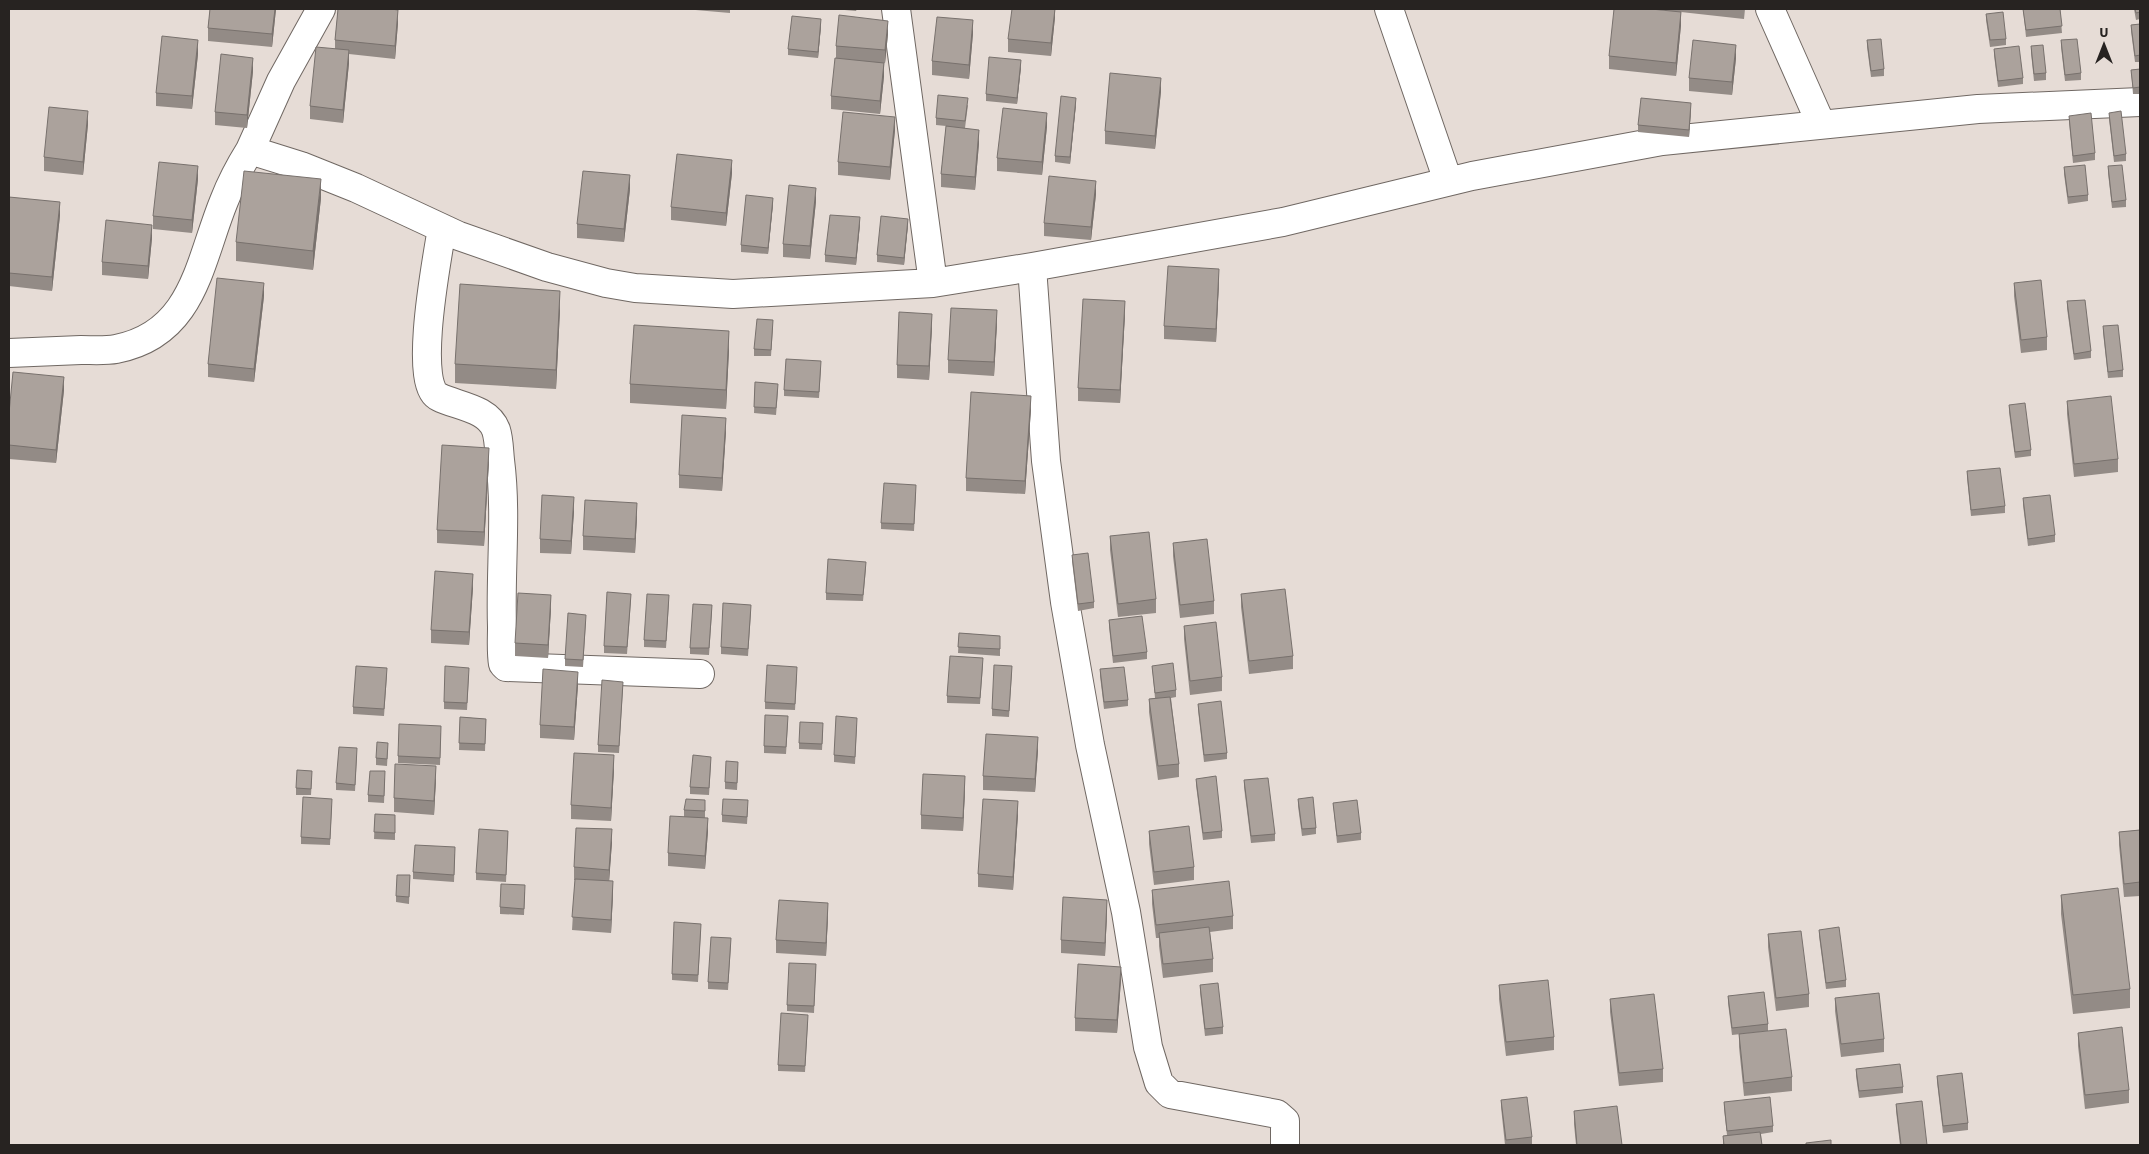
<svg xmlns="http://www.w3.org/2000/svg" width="2149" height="1154" font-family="'Source Sans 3',sans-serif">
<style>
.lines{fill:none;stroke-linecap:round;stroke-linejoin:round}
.minor-casing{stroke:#706863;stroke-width:30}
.minor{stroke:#fff;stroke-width:28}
.wall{fill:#938b86}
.shaded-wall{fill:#78716d}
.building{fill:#aba29c;stroke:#78716d}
</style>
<rect width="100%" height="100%" fill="#e6dcd6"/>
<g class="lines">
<defs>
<path id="minor" d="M896,9l37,274
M1389,9l59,172
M1770,9l51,115
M250,150l31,-69 40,-72
M442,228c-4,26 -30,158 -3,169 18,9 49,11 57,33 3,9 3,21 4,30 7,54 0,112 2,167 0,12 -1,25 1,37l3,3 194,7
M1032,267l14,194 19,141 25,143 36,167 22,135 11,36 11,11 107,20 8,7v24
M9,353c24,-1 48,-2 72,-3 12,0 24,1 35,-1 78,-15 83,-87 108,-148 7,-18 16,-35 26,-51l51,16 55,22 103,48 88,31 59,16 29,5 98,6 200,-11 99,-16 251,-45 189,-46 190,-35 316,-32 162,-7"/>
</defs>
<use href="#minor" class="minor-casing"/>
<use href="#minor" class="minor"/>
</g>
<path class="wall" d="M210,9h66l-4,38 -64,-6v-13z
M338,9h58l2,14 -3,36 -46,-5v9l-6,60 -33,-4v-13l25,-57v-9z
M684,9h46v4z
M833,9h24l-1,2z
M1055,9v8l-4,39 -43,-4v-13z
M1666,9h79l-1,10 -63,-7v13l-5,51 -67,-7v-13l57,-46z
M2023,9h37l2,24 -36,4z
M2134,9h6v10l-4,1z
M1986,14l20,25v6l-16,2 -4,-27z
M2140,24v38h-5l-4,-31v-6z
M821,26l-3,32 -30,-3v-6z
M973,33l-4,46 -37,-4v-14z
M888,34l-3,29h-1v13l-4,38 -49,-5v-13l5,-37v-13z
M1867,40l17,29v7l-13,1 -4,-30z
M2061,40l20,33v7l-16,1 -4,-34z
M2031,46l15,27v7l-12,1 -3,-28z
M1994,49l29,29v6l-25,3 -4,-32z
M198,54l-6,55 -36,-3v-13z
M1736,58l-4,37 -43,-4v-13z
M1021,67l-4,37 -31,-3v-7z
M2140,69v25h-7l-2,-24z
M253,71l-6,57 -32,-3v-13z
M1161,91l-6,58 -50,-5v-13z
M1076,104l-6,60 -15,-2v-6z
M968,105l-3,23 14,15 -4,47 -34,-3v-13l5,-48 -10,-1v-7z
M1691,110l-2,27 -51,-5v-7z
M2109,113l17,41v7l-12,1 -5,-43z
M2069,116l26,37v7l-22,3 -4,-41z
M88,124l-5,51 -39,-4v-14z
M1047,126l-5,49 -45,-4v-13z
M895,130l-5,50 -52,-5v-13z
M2108,166l18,34v7l-14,1 -4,-35z
M2064,167l24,28v6l-20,3 -4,-30z
M732,173l-6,53 -55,-6v-13z
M198,179l-6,54 -39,-4v-13z
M630,189l-6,53 -47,-4v-14z
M1096,194l-5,46 -47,-4v-13z
M9,197l51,18 -8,76 -43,-5z
M321,198l-8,72 -77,-9v-19z
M816,201l-6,58 -27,-2v-13z
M773,204l-5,50 -27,-2v-7z
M860,224l-4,41 -31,-3v-7z
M908,225l-4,40 -27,-3v-7z
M152,238l-4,41 -46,-4v-13z
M1219,282l-3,60 -52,-3v-13z
M2014,283l33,54v13l-26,3 -7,-57z
M264,296l-10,86 -46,-5v-13z
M2067,301l24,50v7l-17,2 -7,-52z
M560,310l-4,79 -101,-6v-19z
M1125,314l-5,89 -42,-2v-13z
M997,323l-3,53 -46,-3v-13z
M2103,326l20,44v7l-15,1 -5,-46z
M773,327l-2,29h-17v-7z
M932,327l-3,53 -32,-2v-13z
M729,350l-3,59 -96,-6v-19z
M821,368l-2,30 -35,-2v-6z
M755,382l23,9 -2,24 -22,-2z
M64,390l-8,73 -47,-4v-46z
M2067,401l51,58v13l-44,5 -7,-63z
M2009,405l22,45v6l-16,2 -6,-46z
M1031,409l-6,85 -59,-3v-13z
M726,431l-4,60 -43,-3v-13z
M489,461l-5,85 -47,-3v-13z
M1967,471l38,35v7l-34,3 -4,-38z
M916,492l-2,39 -33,-2v-6z
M2023,498l32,37v7l-27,4 -5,-41z
M574,511l-3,43 -31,-1v-14z
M637,516l-2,37 -52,-3v-14z
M1110,536l46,63v14l-38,4 -8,-67z
M1173,543l41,58v13l-34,4 -7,-62z
M1072,555l22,47v6l-16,3 -6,-50z
M866,568l-3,33 -37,-1v-7z
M473,587l-4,58 -38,-2v-13z
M1241,594l52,62v13l-44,5 -8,-67z
M631,600l-4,54 -23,-1v-7z
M669,602l-3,46 -22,-1v-7z
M551,608l-3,50 -33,-2v-13z
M712,612l-3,43 -19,-1v-6z
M751,612l-3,44 -27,-2v-7z
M1109,620l38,32v7l-34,4 -4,-36z
M586,621l-3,46 -18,-1v-7z
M1184,626l38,51v14l-32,4 -6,-56z
M959,633l41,3v20l-42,-3z
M983,665l-3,39 -33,-1v-7z
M1152,666l24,24v7l-5,1 8,66v13l-21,3 -9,-68v-13l6,-1z
M1100,669l28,31v6l-24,3 -4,-33z
M1012,672l-3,45 -17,-1v-7z
M469,674l-2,36 -23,-1v-7z
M797,674l-2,36 -30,-1v-7z
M387,675l-3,41 -31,-2v-7z
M578,685l-4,55 -34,-2v-13z
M623,688l-4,65 -21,-1v-7z
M1198,704l29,49v6l-23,3 -6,-52z
M460,717l26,2 -1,32 -26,-1z
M788,723l-2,31 -22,-1v-7z
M857,724l-2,40 -21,-2v-7z
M823,730l-1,20 -23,-1v-6z
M441,733l-1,32 -42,-2v-7z
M388,749l-1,17 -11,-1v-7z
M1038,750l-3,42 -52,-2v-14z
M357,755l-2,36 -19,-1v-7z
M711,763l-2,32 -19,-1v-7z
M614,769l-3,52 -40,-2v-14z
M738,769l-1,21 -12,-1v-7z
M312,778l-1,17h-15v-7z
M385,778l-1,25 -16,-1v-7z
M436,779l-2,36 -40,-3v-14z
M1196,779l26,52v7l-19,2 -7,-55z
M1244,780l31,54v7l-24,2 -7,-56z
M965,790l-2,41 -42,-2v-14z
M1298,799l18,29v6l-14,2 -4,-30z
M705,800v18l3,13 -3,38 -37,-3v-13l16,-36v-7z
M1333,803l28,30v7l-24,3z
M332,805l-2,40 -29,-1v-7z
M748,807l-1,17 -25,-2v-7z
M375,814l20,1v25l-21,-1z
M1018,814l-5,76 -35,-3v-13z
M2140,830v66l-16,1 -5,-52v-13z
M508,831l-2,51 -30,-2v-7z
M1149,831l45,36v13l-40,5 -5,-41z
M612,842l-3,38 4,14 -2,39 -39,-3 3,-50h-1v-13z
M455,854l-1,28 -41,-3v-7z
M410,875l-1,29 -13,-2v-6z
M1152,890l81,26v13l-23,3 3,27v13l-50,6 -4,-32v-8h-3l-4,-34z
M525,892l-1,23 -24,-1v-7z
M2061,895l69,94v19l-57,6 -12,-100z
M1107,913l-2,43 -44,-3v-13z
M828,916l-2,40 -50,-3v-13z
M701,930l-3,52 -26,-2v-6z
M1819,930l27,50v7l-20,2 -7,-53z
M1768,934l41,60v13l-33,4 -8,-64z
M731,944l-3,46 -20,-1v-7z
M816,964l-2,49 -27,-2v-6z
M1121,980l-4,53 -42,-2v-13z
M1200,985l23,42v7l-18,2 -5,-44z
M1499,985l55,52v13l-48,6 -7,-57z
M1728,996l40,28v7l-36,4 -4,-32z
M1835,998l49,41v13l-43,5 -6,-46z
M1610,999l53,70v13l-44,4 -9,-74z
M808,1021l-3,51 -27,-1v-6z
M2078,1033l51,57v13l-44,6 -7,-63z
M1739,1034l53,43v14l-48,5 -5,-49z
M1856,1069l47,18v6l-44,5 -3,-22z
M1937,1076l31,47v7l-25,3 -6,-51z
M1501,1100l31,37v7l-16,1h-11l-4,-38z
M1724,1102l49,24v6l-12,2 1,11h-39v-9l4,-1 -3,-26z
M1896,1104l31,41h-27l-4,-34z
M1574,1111l48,34h-46l-2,-21z"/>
<path class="shaded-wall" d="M275,9h1l-4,38v-13z
M1055,9v8l-4,39v-13z
M398,10v13l-3,36v-13z
M1681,12v13l-5,51v-13z
M821,19v7l-3,32v-6z
M973,20v13l-4,46v-14z
M888,21v13l-3,29v-13z
M198,40v14l-6,55v-13z
M1736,45v13l-4,37v-13z
M349,50v13l-6,60v-13z
M253,58v13l-6,57v-13z
M1021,60v7l-4,37v-6z
M884,63v13l-4,38v-13z
M1161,78v13l-6,58v-13z
M1076,98v6l-6,60v-7z
M1691,103v7l-2,27v-7z
M88,111v13l-5,51v-13z
M1047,113v13l-5,49v-13z
M895,117v13l-5,50v-13z
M979,130v13l-4,47v-13z
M732,160v13l-6,53v-13z
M198,166v13l-6,54v-13z
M630,175v14l-6,53v-13z
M321,179v19l-8,72v-19z
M1096,181v13l-5,46v-13z
M816,188v13l-6,58v-13z
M773,198v6l-5,50v-6z
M60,202v13l-8,76v-14z
M860,217v7l-4,41v-7z
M908,219v6l-4,40v-7z
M152,225v13l-4,41v-13z
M1219,269v13l-3,60v-13z
M264,283v13l-10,86v-13z
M560,291v19l-4,79v-19z
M1125,301v13l-5,89v-13z
M997,310v13l-3,53v-14z
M932,314v13l-3,53v-14z
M729,331v19l-3,59v-19z
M64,377v13l-8,73v-13z
M1031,396v13l-6,85v-13z
M726,418v13l-4,60v-13z
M489,448v13l-5,85v-14z
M574,497v14l-3,43v-13z
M637,503v13l-2,37v-14z
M473,574v13l-4,58v-13z
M551,595v13l-3,50v-13z
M578,672v13l-4,55v-13z
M1038,737v13l-3,42v-13z
M614,755v14l-3,52v-13z
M436,766v13l-2,36v-14z
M965,776v14l-2,41v-13z
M1018,801v13l-5,76v-13z
M708,818v13l-3,38v-13z
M612,829v13l-3,41v-13z
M613,881v13l-2,39v-13z
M1107,900v13l-2,43v-13z
M828,903v13l-2,40v-13z
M1121,967v13l-4,53v-13z"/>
<path class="building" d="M210,9h65l-3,25 -64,-6z
M338,9h53l7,1 -3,36 -60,-6z
M1012,9h43l-4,34 -43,-4z
M1614,9h37l30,3 -5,51 -67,-7z
M2023,9h37l2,17 -36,4z
M2135,9h5v3l-4,1z
M2003,12l3,27 -16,1 -4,-26z
M839,15l49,6 -3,29 -49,-4z
M792,16l29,3 -3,33 -30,-3z
M937,17l36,3 -4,45 -37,-4z
M2140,24v31l-5,1 -4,-31z
M162,36l36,4 -6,56 -36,-3z
M1881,39l3,30 -13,2 -4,-31z
M2077,39l4,34 -16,2 -4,-35z
M1693,40l43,5 -4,37 -43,-4z
M2043,45l3,28 -12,1 -3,-28z
M2019,46l4,32 -25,3 -4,-32z
M316,47l33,3 -6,60 -33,-4z
M221,54l32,4 -6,57 -32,-3z
M989,57l32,3 -4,38 -31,-4z
M835,58l49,5 -4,38 -49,-5z
M2140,69v18l-7,1 -2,-18z
M1110,73l51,5 -6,58 -50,-5z
M938,95l30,3 -3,23 -29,-3z
M1061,96l15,2 -6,59 -15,-1z
M1641,98l50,5 -2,27 -51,-5z
M49,107l39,4 -5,51 -39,-5z
M1003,108l44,5 -5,49 -45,-4z
M2121,111l5,43 -12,2 -5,-43z
M843,112l52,5 -5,50 -52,-5z
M2091,113l4,40 -22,3 -4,-40z
M946,126l33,4 -4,47 -34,-3z
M677,154l55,6 -6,53 -55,-6z
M159,162l39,4 -6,54 -39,-4z
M2085,165l3,30 -20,2 -4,-30z
M2122,165l4,35 -14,2 -4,-36z
M244,171l77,8 -8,72 -77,-9z
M583,171l47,4 -6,54 -47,-5z
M1049,176l47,5 -5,46 -47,-4z
M789,185l27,3 -6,58 -27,-2z
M746,195l27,3 -5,50 -27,-3z
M9,197l51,5 -8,75 -43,-4z
M830,215l30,2 -4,41 -31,-3z
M881,216l27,3 -4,39 -27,-3z
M106,220l46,5 -4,41 -46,-4z
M1168,266l51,3 -3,60 -52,-3z
M217,278l47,5 -10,86 -46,-5z
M2041,280l6,57 -26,3 -7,-57z
M460,284l100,7 -4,79 -101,-6z
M1083,299l42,2 -5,89 -42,-2z
M2085,300l6,51 -17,3 -7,-53z
M951,308l46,2 -3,52 -46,-2z
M899,312l33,2 -3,52 -32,-1z
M757,319l16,1 -2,30 -17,-1z
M634,325l95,6 -3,59 -96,-6z
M2118,325l5,45 -15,2 -5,-46z
M786,359l35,2 -2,31 -35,-2z
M13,372l51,5 -8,73 -47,-5v-32z
M755,382l23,2 -2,24 -22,-1z
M971,392l60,4 -6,85 -59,-3z
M2111,396l7,63 -44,5 -7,-63z
M2025,403l6,47 -16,2 -6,-47z
M682,415l44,3 -4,60 -43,-3z
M442,445l47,3 -5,84 -47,-2z
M2000,468l5,38 -34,4 -4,-39z
M884,483l32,2 -2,39 -33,-1z
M542,495l32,2 -3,44 -31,-2z
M2050,495l5,40 -27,4 -5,-41z
M585,500l52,3 -2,36 -52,-3z
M1149,532l7,67 -38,5 -8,-68z
M1207,539l7,62 -34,4 -7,-62z
M1088,553l6,49 -16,2 -6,-49z
M828,559l38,3 -3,33 -37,-2z
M435,571l38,3 -4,58 -38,-2z
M1285,589l8,67 -44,5 -8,-67z
M607,592l24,2 -4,53 -23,-1z
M518,593l33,2 -3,50 -33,-2z
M647,594l22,1 -3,46 -22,-1z
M723,603l28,2 -3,44 -27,-2z
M693,604l19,1 -3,43h-19z
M568,613l18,2 -3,45 -18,-1z
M1142,616l5,36 -34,4 -4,-36z
M1216,622l6,55 -32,4 -6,-55z
M959,633l41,3v13l-42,-2z
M950,656l33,2 -3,40 -33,-2z
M1173,663l3,27 -21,3 -3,-27z
M767,665l30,2 -2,37 -30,-2z
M994,665l18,1 -3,45 -17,-2z
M356,666l31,2 -3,41 -31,-2z
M445,666l24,2 -2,35 -23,-1z
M1124,667l4,33 -24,2 -4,-33z
M543,669l35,3 -4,55 -34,-2z
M602,680l21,2 -4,64 -21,-1z
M1170,697l9,67 -21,2 -9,-67z
M1221,701l6,52 -23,2 -6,-51z
M765,715l23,1 -2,31 -22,-1z
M836,716l21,2 -2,39 -21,-2z
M460,717l26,2 -1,25 -26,-1z
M800,722l23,1 -1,21 -23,-1z
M399,724l42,2 -1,32 -42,-2z
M986,734l52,3 -3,42 -52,-3z
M377,742l11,1 -1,16 -11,-1z
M339,747l18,1 -2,37 -19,-2z
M574,753l40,2 -3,53 -40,-3z
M693,755l18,2 -2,31 -19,-1z
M726,761l12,1 -1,21 -12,-1z
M395,764l41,2 -2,35 -40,-3z
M297,770l15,1 -1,18 -15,-1z
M370,771h15l-1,25 -16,-1z
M923,774l42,2 -2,42 -42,-3z
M1216,776l6,55 -19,2 -7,-54z
M1268,778l7,56 -24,2 -7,-56z
M303,797l29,2 -2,40 -29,-2z
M1313,797l3,31 -14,1 -4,-30z
M686,799l19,1v11l-21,-1z
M723,799l25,1 -1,17 -25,-2z
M983,799l35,2 -5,76 -35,-3z
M1357,800l4,33 -24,3 -4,-33z
M375,814l20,1v18l-21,-1z
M670,816l38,2 -3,38 -37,-3z
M1189,826l5,41 -40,5 -5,-41z
M576,828l36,1 -3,41 -35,-3z
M479,829l29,2 -2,44 -30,-2z
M2140,830v52l-16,2 -5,-52z
M415,845l40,2 -1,28 -41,-3z
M397,875h13l-1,22 -13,-1z
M575,879l38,2 -2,39 -39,-3z
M1229,881l4,35 -77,9 -4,-35z
M501,884l24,1 -1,24 -24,-2z
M2118,888l12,101 -57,6 -12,-100z
M1063,897l44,3 -2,43 -44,-3z
M779,900l49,3 -2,40 -50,-3z
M674,922l27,2 -3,51 -26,-1z
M1209,927l4,32 -50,5 -4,-31z
M1839,927l7,53 -20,3 -7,-53z
M1801,931l8,63 -33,4 -8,-64z
M711,937l20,1 -3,45 -20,-1z
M789,963l27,1 -2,42 -27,-1z
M1078,964l43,3 -4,53 -42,-2z
M1548,980l6,57 -48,5 -7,-57z
M1218,983l5,44 -18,2 -5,-44z
M1764,992l4,32 -36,4 -4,-32z
M1879,993l5,46 -43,5 -6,-46z
M1654,994l9,75 -44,4 -9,-74z
M781,1013l27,2 -3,51 -27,-1z
M2122,1027l7,63 -44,5 -7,-62z
M1786,1029l6,48 -48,6 -5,-49z
M1900,1064l3,23 -44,4 -3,-22z
M1962,1073l6,50 -25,3 -6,-50z
M1527,1097l5,40 -26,3 -5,-40z
M1770,1097l3,29 -46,5 -3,-29z
M1922,1101l5,44h-26l-5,-41z
M1617,1106l5,39h-45l-3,-34z
M1760,1132l2,13h-38l-1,-9z
M1831,1140v5h-25v-2z"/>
<rect width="2149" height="1154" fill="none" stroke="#272321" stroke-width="20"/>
<g transform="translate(2104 45)" stroke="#e6dcd6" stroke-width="4" paint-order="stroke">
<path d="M0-4L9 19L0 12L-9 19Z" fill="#272321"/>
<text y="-8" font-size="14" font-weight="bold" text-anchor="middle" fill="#272321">U</text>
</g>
</svg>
